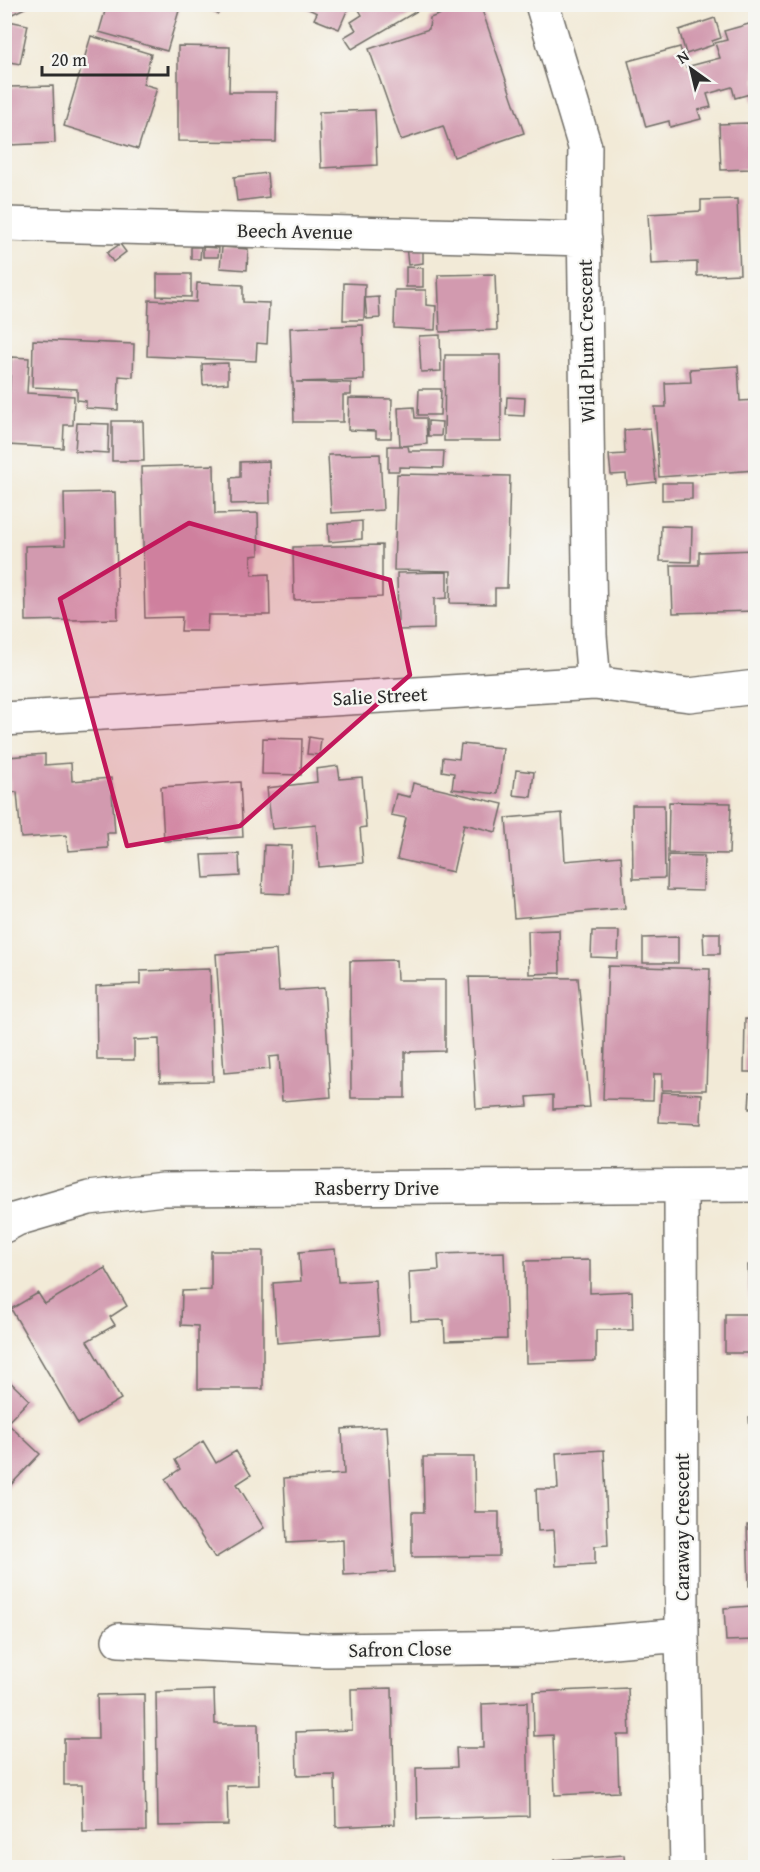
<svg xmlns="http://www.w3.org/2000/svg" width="760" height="1872" font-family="'Gentium Book Plus',serif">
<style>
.building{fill:#d29aaf}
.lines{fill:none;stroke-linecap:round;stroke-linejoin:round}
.minor-casing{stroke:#716e67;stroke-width:36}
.minor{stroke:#fff;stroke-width:33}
.marked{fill:#c2185b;fill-opacity:0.2;stroke:#c2185b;stroke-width:4.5;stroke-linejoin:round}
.labels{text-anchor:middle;stroke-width:4.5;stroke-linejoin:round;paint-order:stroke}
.street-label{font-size:20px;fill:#2b2b2b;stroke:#f6f6f2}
</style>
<rect width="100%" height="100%" fill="#f6f6f2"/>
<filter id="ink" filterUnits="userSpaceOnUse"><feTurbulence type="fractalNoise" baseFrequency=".0167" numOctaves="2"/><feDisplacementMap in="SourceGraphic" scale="12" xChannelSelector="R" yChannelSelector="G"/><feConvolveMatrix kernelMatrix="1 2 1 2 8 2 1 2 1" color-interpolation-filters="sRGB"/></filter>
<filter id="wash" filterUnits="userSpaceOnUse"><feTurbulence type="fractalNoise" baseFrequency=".008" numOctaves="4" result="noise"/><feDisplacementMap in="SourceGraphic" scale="24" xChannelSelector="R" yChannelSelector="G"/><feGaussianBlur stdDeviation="1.35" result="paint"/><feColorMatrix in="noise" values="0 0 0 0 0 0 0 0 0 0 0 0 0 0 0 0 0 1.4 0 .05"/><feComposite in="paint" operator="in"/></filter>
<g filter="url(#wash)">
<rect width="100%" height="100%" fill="#f2ead7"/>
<g id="blocks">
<path class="building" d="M4,4h29l-29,14z
M107,4h74l-14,47 -68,-19z
M194,4h28l-4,10z
M298,4h52l-11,25 -25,-10 3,-6z
M365,4h64l-77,45 -8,-12 12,-7 -5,-8 11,-7 -4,-7z
M468,4h12l44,129 -70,24 -11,-31 -42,14 -32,-91 60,-20 1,-11z
M715,18l6,20 -9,3 1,4 -27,9 -7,-24z
M4,20l24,5 -8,39 -16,-3z
M756,22v79h-4l-2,-7 -15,4 -3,-11 -25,7 4,13 -13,3 3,9 -31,8 -1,-6 -23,6 -18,-66 52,-14 6,20 34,-9 -5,-15 12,-3 -3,-9z
M91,36l60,18 -8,30 14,4 -19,61 -74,-23z
M178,46l52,1 -1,45h48l-1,50 -98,-1z
M53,86l2,57 -45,2 -2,-58z
M375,110l2,55 -56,3 -2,-56z
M748,123l3,46 -30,1 -2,-46z
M267,173l2,24 -32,4 -3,-24z
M737,199l3,75 -43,2v-14l-46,2 -3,-50 53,-3v-11z
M120,244l6,8 -13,10 -6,-9z
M406,246h17v17l-15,2z
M191,247h10l-1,12h-9z
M203,247l16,1 -1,9h-15z
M222,247l26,2 -1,21 -27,-2z
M406,267l17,1v19h-17z
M157,274h34v23l-34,-1z
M495,274l2,56 -57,2 -2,-57z
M197,283l46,2v17l26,1 -2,41 -10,-1 -1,18 -109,-5 2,-56 47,2z
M344,283l21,1 -1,36h-21z
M395,290h31v15l10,1 -1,24 -41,-2z
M379,297l1,21 -13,1 -2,-21z
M363,325l1,55 -68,2 55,1v12h-8v27h-49l-1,-39h-1l-2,-55z
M440,335l1,36 -20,1 -2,-36z
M33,340l101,4 -1,33 -14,-1 -1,34 -32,-2v-7l-9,-1v-11l-45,-2z
M445,355h56v86h-57z
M11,357l18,1 -2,35 47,3 -1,29h-9l-1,23 -56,-3z
M228,363v20l-25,2 -1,-21z
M738,366l2,35 16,-1v70l-97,7 -4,-70h11l-1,-24 26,-1 -1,-13z
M419,389h22l-1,26h-22z
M507,397l18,1 -1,18 -18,-1z
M349,398l43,1 -1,39h-15v-7l-28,-1z
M414,407l1,11h11l1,26 -27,2 -2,-38z
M112,421h31l1,40h-32z
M428,421l14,1 -1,14h-13z
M77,423l32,1 -1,29 -33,-2z
M650,428l6,54 -29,3 -1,-11 -15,1 -2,-20 16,-1 -1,-24z
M388,446h20l1,5h35l-1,17 -44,-1v4h-11z
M380,454l3,56 -52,3 -3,-58z
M269,461l1,42 -39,1v-26l9,-1v-15z
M214,465l1,49 43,-1 1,42 -8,1 1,19 17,-1 1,41h-62l-1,16h-26l1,-14 -37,1 -4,-151z
M397,474l113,2 -3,112h-12v16l-45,-1 1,-32 -57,-1z
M662,483h30v16l-30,1z
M115,492l3,127 -92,2 -1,-75 40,-1 -1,-52z
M362,521v18l-33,3 -1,-18z
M661,526l31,1 -1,35 -31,-1z
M382,545v52l-88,3 -1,-53z
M756,550v61l-83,2 -2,-48h28v-13z
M447,572v26l-13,1v30l-36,1 -1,-57z
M309,737l12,2 -2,16 -12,-1z
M263,738l39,1 -1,36 -39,-1z
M461,744l42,4 -5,46 -46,-5 2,-16 -12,-2 1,-14 16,2z
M45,754v11l26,-2 1,18 39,-3 4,55h-8l1,15 -40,3 -2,-16 -45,3 -4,-46 -7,1 -2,-36z
M338,766l2,13 22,-2 4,50 -6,1 3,35 -44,4 -3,-42 -44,4 -5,-41 50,-6 -1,-13z
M516,770l18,2 -3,25 -18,-2z
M240,782l3,55 -79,4 -3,-54z
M413,783l90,21 -7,28 -32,-8 -11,48 -56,-13 9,-41 -15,-3 5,-21 14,3z
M669,802l62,1 -2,51 -61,-1z
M632,805h32l1,73 -32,1z
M562,813l3,48 56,-5 4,52 -111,10 -8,-100z
M264,845l28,1 -2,48 -28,-1z
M239,854l1,22 -36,2 -2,-23z
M668,855l36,1 -1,35 -36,-1z
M559,930l1,43 -31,1 -1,-43z
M592,931h27l-1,27 -27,-1z
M703,933h17v21h-16z
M678,937v26h-35v-25z
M276,950l3,41 45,-3 7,109 -49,4 -3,-45 -10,1 1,12 -46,4 -8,-119z
M396,960l1,20h48v71l-40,1v46h-54l-1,-137z
M608,966l102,3 -4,121h-44v-16h-8l-1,26 -50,-1z
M210,969l3,112 -53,1 -1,-43 -25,1v20h-37l-1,-74 44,-2v-13z
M469,977l109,1 12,129 -37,2v-14l-26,2 1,9 -52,3z
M745,1019l11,1v52h-12z
M661,1092l41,2 -1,30 -42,-2z
M750,1092l6,1v16h-7z
M335,1249l3,33 37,-2 4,55 -102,8 -4,-60 28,-2 -2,-29z
M211,1251h52v138h-65v-63l-17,-1 1,-34 29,-1z
M504,1252l3,87 -62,2 -1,-21 -33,1 -2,-49 30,-2 -1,-16z
M590,1260v33l42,-2 1,39h-37v31l-70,2 -1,-102z
M748,1265h8v37h-7z
M105,1268l22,38 -17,11 5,8 -28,16 34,58 -43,25 -67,-115 27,-16 7,11z
M725,1314h30l1,39h-31z
M4,1376l25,24 -22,23 33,31 -36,38z
M756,1416v56h-3l-4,-55z
M387,1426l8,146 -51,3 -1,-35 -56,3 -3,-65 60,-4 -2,-45z
M203,1441l13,22 20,-12 15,24 -14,9 27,44 -49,30 -50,-79 15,-10 -5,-9z
M604,1450l4,95 -13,1v18l-39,2 -2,-36 -16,1 -2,-42h22l-2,-36z
M423,1457h51l1,55h24v44l-87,1v-45h12z
M756,1524v62h-7l-2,-61z
M751,1606l2,34 -27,1 -2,-33z
M752,1661h4v36h-2z
M392,1688l3,136 -59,3 -1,-52 -38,1 -1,-44 56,-2 -1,-41z
M628,1688l2,47h-13l2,57 -64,3 -2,-60 -19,1 -1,-44z
M214,1690l1,34h43l1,61 -32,1 1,39 -70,1 -2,-134z
M144,1694l2,137 -63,1 -1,-47h-18v-46h34l-1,-44z
M527,1702l2,114 -112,3 -1,-51 41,-1 -1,-19h27l-1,-44z
M624,1855l1,13h-71v-8z"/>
</g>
</g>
<g filter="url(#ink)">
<use href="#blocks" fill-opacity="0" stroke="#716e67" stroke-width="1.5"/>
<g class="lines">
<defs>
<path id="minor" d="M542,4l43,143 -1,70 6,418 4,48
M4,224l581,15
M4,719l590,-36 95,12 67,-8
M681,1186l1,449 5,233
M4,1226l13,-7 72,-21 74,-9 593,-4
M119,1640l208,10 217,-3 138,-12"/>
</defs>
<use href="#minor" class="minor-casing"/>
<use href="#minor" class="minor"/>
</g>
</g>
<path class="marked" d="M189,523l201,57 20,95 -170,151 -113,20 -67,-247z"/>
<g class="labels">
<g class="street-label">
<text transform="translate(295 231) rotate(1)" y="7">Beech Avenue</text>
<text transform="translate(586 341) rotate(-91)" y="7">Wild Plum Crescent</text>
<text transform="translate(380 696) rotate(-3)" y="7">Salie Street</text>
<text x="377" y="1195">Rasberry Drive</text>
<text transform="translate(682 1527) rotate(-90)" y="7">Caraway Crescent</text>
<text transform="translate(400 1649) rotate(-1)" y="7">Safron Close</text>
</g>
</g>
<rect width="760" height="1872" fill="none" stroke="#f6f6f2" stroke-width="24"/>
<g transform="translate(691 69) rotate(326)" stroke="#f6f6f2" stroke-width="4.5" paint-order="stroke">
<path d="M0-4.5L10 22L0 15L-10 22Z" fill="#2b2b2b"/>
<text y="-9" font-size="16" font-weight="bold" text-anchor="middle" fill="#2b2b2b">N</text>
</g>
<path d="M42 66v9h126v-9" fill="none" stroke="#2b2b2b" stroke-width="3"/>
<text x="51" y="66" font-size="18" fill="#2b2b2b" stroke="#f6f6f2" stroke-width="4.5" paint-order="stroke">20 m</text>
</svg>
